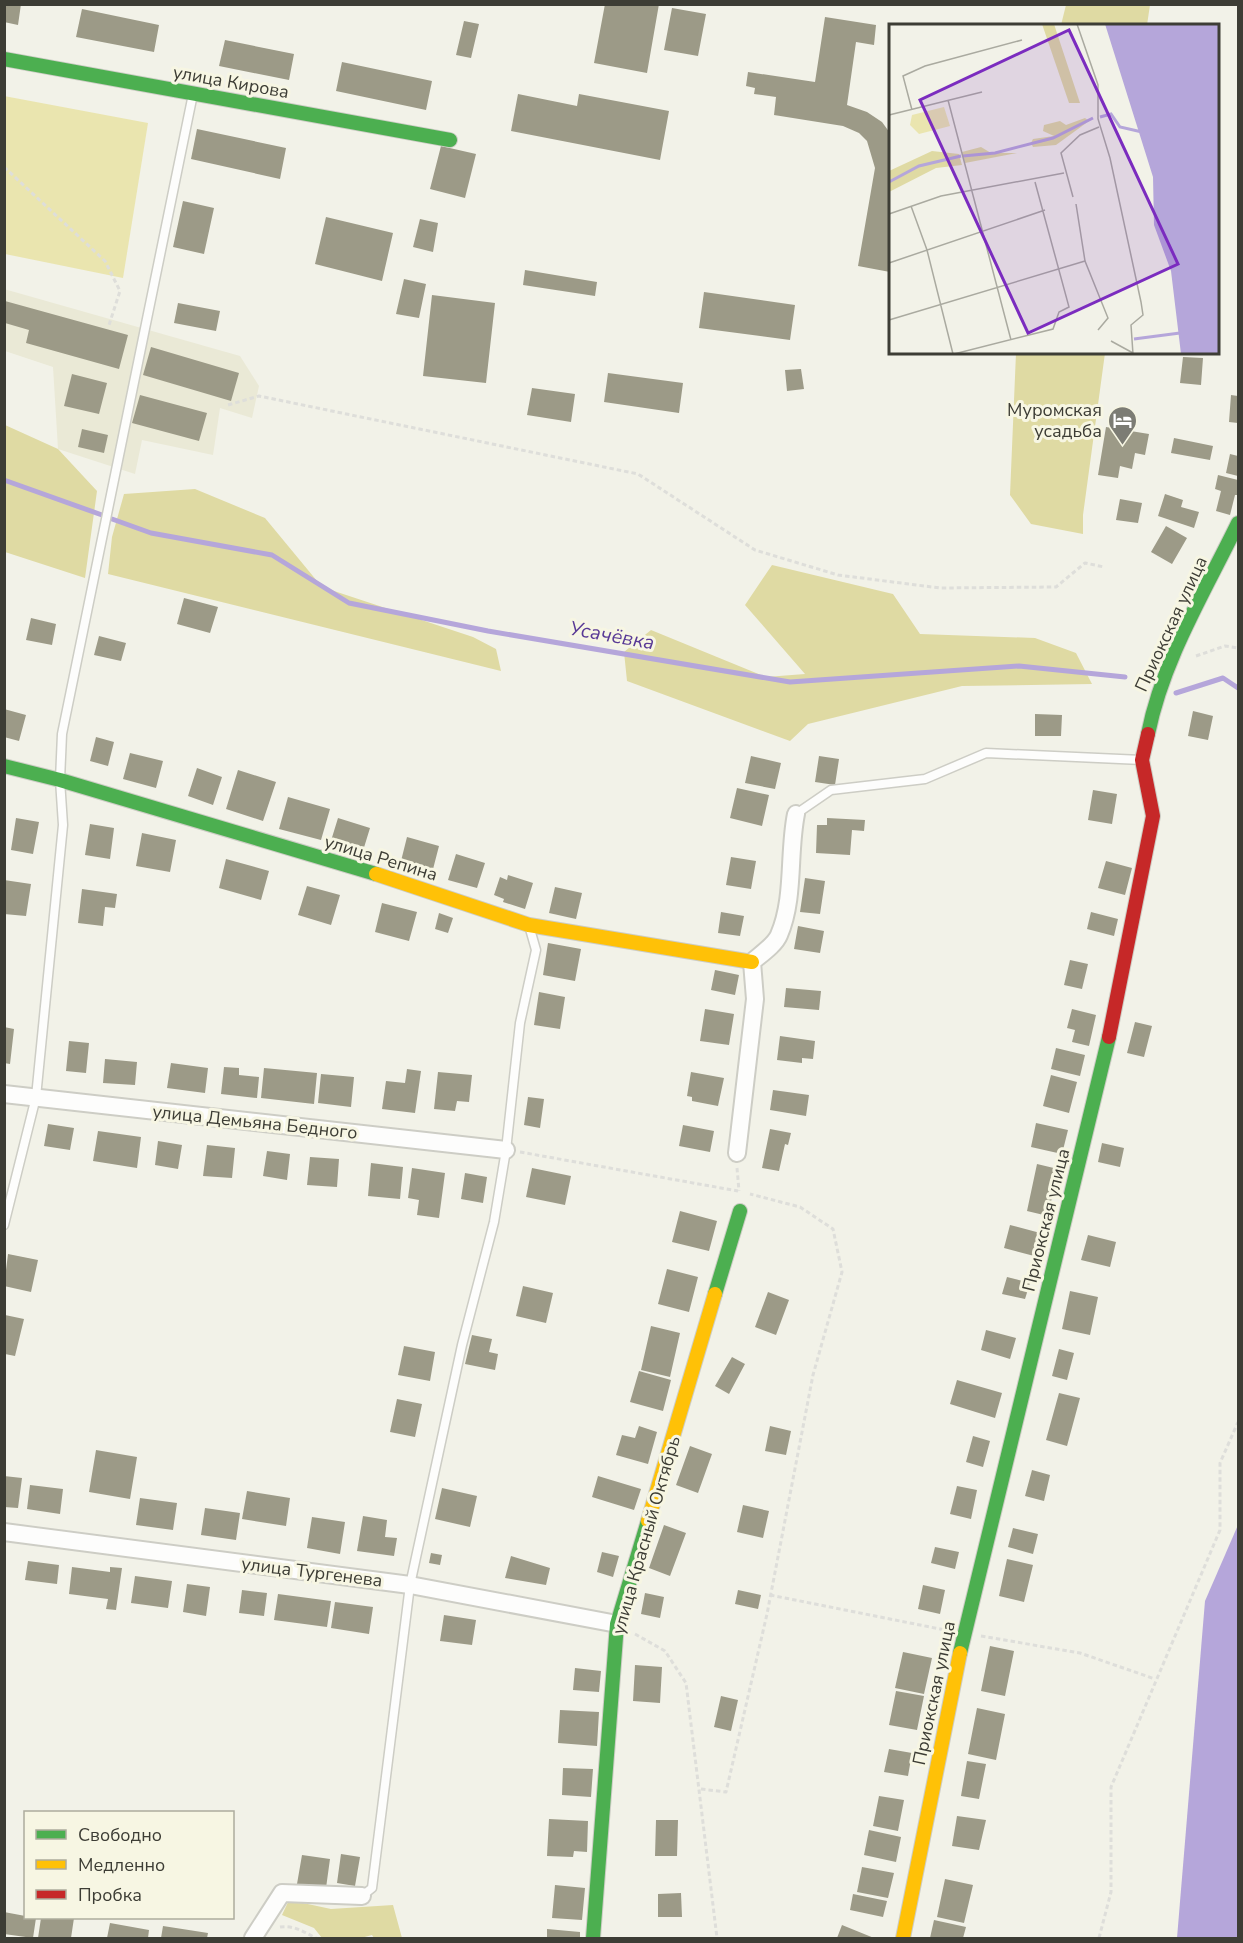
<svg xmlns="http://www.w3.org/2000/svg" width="1243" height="1943" font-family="'Nunito Sans',sans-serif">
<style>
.built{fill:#eae9d6}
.green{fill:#eae5af}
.forest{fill:#dfdaa3}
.water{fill:#b5a6da}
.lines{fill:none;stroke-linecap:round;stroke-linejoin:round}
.stream{stroke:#b5a6da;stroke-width:5}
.building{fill:#9c9a87}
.lane-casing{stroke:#cdcdc5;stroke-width:11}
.street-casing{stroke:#cdcdc5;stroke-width:20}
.fast-casing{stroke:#cdcdc5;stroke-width:16}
.slow-casing{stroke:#cdcdc5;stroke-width:16}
.jam-casing{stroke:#cdcdc5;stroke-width:16}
.path{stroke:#dededa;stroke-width:3;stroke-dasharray:4.5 3;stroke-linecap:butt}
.lane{stroke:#fdfdfc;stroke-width:8}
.street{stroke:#fdfdfc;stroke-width:16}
.fast{stroke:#4caf50;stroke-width:14}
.slow{stroke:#ffc107;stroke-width:14}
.jam{stroke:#c62828;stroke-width:14}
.labels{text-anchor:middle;stroke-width:6;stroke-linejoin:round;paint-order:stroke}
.street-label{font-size:18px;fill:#3d3d35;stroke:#f7f6e3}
.poi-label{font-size:18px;fill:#3d3d35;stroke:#f7f6e3;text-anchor:end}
.water-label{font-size:20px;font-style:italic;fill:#593a96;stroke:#f7f6e3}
.inset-river{fill:none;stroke:#b5a6da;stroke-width:3}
.inset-road{fill:none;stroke:#aaaaa0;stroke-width:1.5}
.view{fill:#7b2cbf;fill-opacity:0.15;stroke:#7b2cbf;stroke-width:3}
.inset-edge{fill:none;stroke:#3d3d35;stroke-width:3}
</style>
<rect width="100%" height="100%" fill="#f2f2e8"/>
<path class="built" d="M4,289l236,67 19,30 -7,32 -32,-10 -7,47 -71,-15 -7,34 -77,-25 -5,-82 -48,-16z"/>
<path class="green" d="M4,96l144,27 -25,155 -118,-24z"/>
<path class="forest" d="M1066,5v-1l84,1 -3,20h-86z
M1016,353h89l-22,162v19l-52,-10 -21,-29z
M5,425l53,24 39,42 -12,87 -80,-26z
M195,489l70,29 57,69 151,50 23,12 5,22 -393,-97 4,-37 12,-43z
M772,565l121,29 27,40 115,4 41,15 16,31 -130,2 -154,38 -18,17 -163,-60 -3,-29 27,-22 115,47 39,-3 -60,-69z
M289,1900l42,9 62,-4 9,33h-28l-2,-3 -11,3h-39l-8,-10 -32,-13z"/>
<path class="water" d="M1238,1525v413h-61l28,-337z"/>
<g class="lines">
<path class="stream" d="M4,480l98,35
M112,519l39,14 121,22 77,48 139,28 302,51 229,-16 106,11
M1176,693l47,-15 15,10"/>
</g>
<path class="building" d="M4,4h17l-3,21 -14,-3z
M605,4h54l-12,69 -53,-10z
M672,8l34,6 -8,42 -34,-6z
M82,9l77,16 -5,27 -78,-15z
M825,17l51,8 -2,20 -18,-3 -9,63 20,7 15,10 8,11v139l-32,-6 17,-98 -8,-27 -8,-8 -16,-7 -69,-11 2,-18 -22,-3 1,-6 -9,-2 2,-14 67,10z
M464,21l15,3 -8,34 -15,-3z
M225,40l69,14 -5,26 -70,-14z
M342,62l90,19 -6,29 -90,-19z
M518,94l59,12 2,-12 90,17 -9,49 -149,-29z
M197,129l89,19 -6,31 -89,-20z
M441,146l35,8 -11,44 -35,-9z
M183,201l31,7 -10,46 -31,-7z
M326,217l67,16 -11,48 -67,-17z
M420,219l18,4 -5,29 -20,-5z
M525,270l72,12 -2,14 -72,-11z
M404,279l22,5 -7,34 -23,-4z
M704,292l91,13 -5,35 -91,-12z
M432,295l63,8 -9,80 -63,-7z
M5,301l123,34 -9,34 -93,-26 3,-13 -24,-7z
M178,303l42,8 -4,20 -42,-8z
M151,347l88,26 -8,28 -88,-26z
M1183,357l20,1 -2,27 -21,-2z
M801,369l3,20 -17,2 -2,-21z
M608,373l75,10 -4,30 -75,-11z
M72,374l35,9 -8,31 -35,-8z
M532,388l43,6 -4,28 -44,-7z
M140,395l67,18 -8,28 -67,-18z
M1231,395l7,1v27l-9,-1z
M1106,427l43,7 -4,21 -10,-2 -3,16 -12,-3 -2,12 -20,-3z
M82,429l26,6 -4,18 -26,-6z
M1174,438l39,8 -3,14 -39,-7z
M1230,454l8,2v20l-12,-3z
M1218,475l20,5v15h-3l-5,20 -14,-4 5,-20 -6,-2z
M1165,494l18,6 -2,7 18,5 -5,16 -36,-12z
M1120,499l22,4 -4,20 -22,-3z
M1166,526l21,12 -15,26 -21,-12z
M184,598l34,9 -8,26 -33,-9z
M31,618l25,6 -4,21 -26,-5z
M99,636l27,7 -5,18 -27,-6z
M4,709l22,6 -7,26 -15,-4z
M1193,711l20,5 -5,24 -20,-4z
M1035,714l27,1 -1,21h-26z
M96,737l18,5 -6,24 -18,-5z
M130,753l33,8 -7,27 -33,-9z
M751,756l30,7 -6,26 -30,-6z
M819,756l20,3 -4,26 -20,-3z
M197,768l25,9 -9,28 -25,-9z
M238,770l38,12 -13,39 -37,-12z
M737,788l32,7 -7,31 -32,-8z
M1093,790l24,4 -5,30 -24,-4z
M288,797l42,12 -9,31 -42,-11z
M16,818l23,4 -6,32 -22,-4z
M338,818l32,10 -8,26 -32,-10z
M827,818l38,2 -1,11 -12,-1 -2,25 -34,-2 1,-28h10z
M90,824l24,4 -4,31 -25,-4z
M142,833l34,7 -6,32 -34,-6z
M407,837l32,9 -7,27 -32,-8z
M456,854l29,9 -8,25 -29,-8z
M731,857l25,4 -5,28 -25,-4z
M226,859l43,12 -8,29 -42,-12z
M1106,861l26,7 -7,27 -27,-7z
M508,875l25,8 -8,26 -22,-7 1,-3 -10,-4 6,-18 7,3z
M805,878l20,3 -5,33 -20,-2z
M4,880l27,4 -5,32 -22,-2z
M307,886l33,9 -9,30 -33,-10z
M555,887l27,6 -6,26 -27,-6z
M82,889l35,5 -2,14 -10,-1 -2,19 -25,-3z
M382,903l35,9 -8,29 -34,-9z
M721,912l23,4 -4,20 -22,-3z
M1091,912l27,7 -4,17 -27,-7z
M439,913l14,5 -5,15 -13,-4z
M798,926l26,5 -4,22 -26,-4z
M548,943l33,6 -6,32 -32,-6z
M1070,960l18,4 -6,25 -18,-4z
M715,970l24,5 -4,20 -24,-5z
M786,988l35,3 -2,19 -35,-3z
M539,992l26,5 -5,32 -26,-4z
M705,1009l29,5 -5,31 -29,-4z
M1072,1009l24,6 -7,31 -17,-4 3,-12 -8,-2z
M1135,1022l17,4 -8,31 -17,-4z
M4,1027l10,2 -4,35 -6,-1z
M780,1036l35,5 -2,18 -11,-1v5l-25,-3z
M69,1041l20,2 -3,30 -20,-2z
M1056,1048l29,7 -5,21 -29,-7z
M105,1059l32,3 -2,23 -32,-2z
M171,1063l37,5 -3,25 -38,-5z
M224,1067l15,1v7l20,2 -2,21 -36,-4z
M264,1068l53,5 -3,31 -53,-6z
M407,1069l14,2 -6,42 -33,-4 4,-28 19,2z
M438,1072l34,3 -3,27 -12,-1 -2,10 -21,-2z
M691,1072l33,6 -6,28 -26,-5v-4l-5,-1z
M321,1074l33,3 -3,30 -33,-4z
M1051,1075l26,7 -8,31 -26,-7z
M773,1090l36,5 -3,21 -36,-6z
M528,1097l16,2 -4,29 -16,-3z
M1036,1123l32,7 -6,24 -31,-7z
M48,1124l26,4 -4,22 -26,-4z
M683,1125l31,6 -4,21 -31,-6z
M770,1129l21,4 -3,12 -3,-1 -6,27 -17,-3z
M98,1131l43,6 -4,31 -44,-7z
M158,1141l24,4 -4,24 -23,-4z
M1102,1143l22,5 -4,19 -22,-5z
M207,1145l28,3 -3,30 -29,-2z
M267,1151l23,3 -3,26 -24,-4z
M310,1157l29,2 -2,28 -30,-2z
M371,1163l32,4 -3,32 -32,-3z
M1037,1164l21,5 -10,47 -21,-5z
M412,1168l33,5 -6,45 -22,-3 2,-15 -11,-2z
M532,1168l39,8 -6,29 -39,-8z
M465,1173l22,4 -4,26 -22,-4z
M680,1211l37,10 -8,30 -37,-9z
M1010,1225l34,9 -6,23 -34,-9z
M1088,1235l28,7 -6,25 -29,-7z
M8,1254l30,6 -7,32 -27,-6z
M667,1269l31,8 -9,35 -31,-8z
M1007,1277l23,6 -5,16 -23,-5z
M523,1286l30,7 -7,30 -30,-7z
M1070,1291l28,6 -8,38 -28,-6z
M768,1292l21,8 -13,35 -21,-8z
M5,1315l19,4 -9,37 -10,-2z
M651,1326l29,7 -10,44 -29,-7z
M986,1330l30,8 -6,21 -29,-9z
M472,1335l20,4 -3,13 9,2 -3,16 -30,-6z
M404,1346l31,6 -5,29 -32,-6z
M1059,1349l15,4 -7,27 -15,-4z
M732,1357l13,7 -16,30 -14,-8z
M639,1371l32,9 -8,31 -33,-9z
M957,1380l45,13 -7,25 -45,-14z
M1059,1393l21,5 -13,48 -21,-6z
M397,1399l25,5 -7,33 -25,-5z
M639,1426l18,6 -9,32 -32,-9 6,-20 13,3z
M770,1426l21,5 -5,24 -21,-4z
M973,1436l17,5 -7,26 -17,-5z
M690,1446l22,8 -14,39 -22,-8z
M96,1450l41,7 -7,42 -41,-7z
M1032,1470l18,5 -6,26 -19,-5z
M4,1476l18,2 -4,30 -14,-1z
M598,1476l43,13 -7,21 -42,-13z
M30,1485l33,4 -3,25 -33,-5z
M957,1486l20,4 -6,29 -21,-5z
M442,1488l35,8 -7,31 -35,-8z
M247,1491l43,7 -4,28 -44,-7z
M140,1498l37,5 -4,27 -37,-5z
M743,1505l26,6 -6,27 -26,-6z
M205,1508l35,5 -4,27 -35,-5z
M363,1516l24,4 -2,17 12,1 -3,18 -37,-5z
M312,1517l33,5 -5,32 -33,-6z
M664,1525l22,8 -16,43 -21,-8z
M1013,1528l25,6 -5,20 -25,-7z
M935,1547l24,5 -4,17 -24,-6z
M602,1552l17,4 -6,21 -16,-5z
M431,1553l11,2 -2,10 -11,-2z
M511,1556l39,12 -4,17 -41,-7z
M1007,1559l26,6 -9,37 -25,-6z
M28,1561l31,4 -2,19 -32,-4z
M72,1567l38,5v-5l12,1 -6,42 -10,-1 2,-10 -39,-5z
M135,1576l37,5 -4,27 -37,-5z
M187,1584l23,3 -4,29 -23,-4z
M923,1585l22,5 -5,24 -22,-5z
M242,1590l25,3 -3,23 -25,-3z
M738,1590l23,5 -3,14 -23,-5z
M645,1593l19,4 -4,21 -19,-4z
M278,1594l53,7 -4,26 -53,-7z
M335,1602l38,5 -4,27 -38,-6z
M444,1615l32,5 -4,25 -32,-4z
M990,1646l24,5 -9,45 -24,-5z
M903,1652l29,6 -8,36 -29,-6z
M635,1665l27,2 -2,36 -27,-2z
M575,1668l26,3 -2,21 -26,-2z
M896,1691l28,5 -7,34 -28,-5z
M721,1696l17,4 -7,31 -17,-4z
M977,1708l28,6 -9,46 -28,-6z
M560,1710l39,2 -2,34 -39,-3z
M889,1749l23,4 -4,23 -24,-4z
M967,1761l19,3 -7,35 -18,-3z
M563,1768l30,1 -2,28 -29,-2z
M879,1796l25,4 -6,31 -25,-5z
M957,1816l29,4 -7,30 -27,-4z
M549,1819l39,2 -1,31 -13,-1 -1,6 -26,-1z
M656,1820h22l-1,36h-22z
M869,1830l32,7 -5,25 -32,-7z
M341,1854l19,3 -5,29 -18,-3z
M302,1855l28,4 -4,29 -29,-4z
M862,1867l32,6 -6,25 -31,-6z
M945,1879l28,6 -9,38 -27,-6z
M555,1885l30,3 -3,32 -30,-2z
M681,1893l1,24h-24v-23z
M853,1894l34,7 -4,16 -33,-7z
M4,1912l32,6 -3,20 -29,-4z
M41,1918h33l-3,20h-33z
M934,1920l32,7 -3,11h-33z
M110,1923l39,7 -1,8h-41z
M842,1925l32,13h-37z
M163,1926l45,7 -1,5h-46z
M547,1929l33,3v6h-33z"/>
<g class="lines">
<defs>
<path id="lane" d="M796,814l35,-24 94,-11 61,-26 156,7
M4,1225l32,-128 27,-272 -3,-45 2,-46 131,-640
M362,1896l10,-8 38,-303 52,-240 32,-123 12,-72 14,-127 16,-73 -6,-21"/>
<path id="street" d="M4,1094l502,56
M737,1153l18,-154 -3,-37c8,-7 23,-17 27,-27 16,-37 9,-82 17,-121
M4,1532l406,53 207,39
M253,1938l29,-45 80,3"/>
<path id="fast" d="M4,59l446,81
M1148,734c15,-75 57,-143 90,-211
M4,766l56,14 316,94
M715,1294l25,-83
M960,1653l149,-616
M593,1938l24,-314 31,-103"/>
<path id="slow" d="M376,874l153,51 223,37
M648,1521l67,-227
M903,1938l57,-285"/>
<path id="jam" d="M1109,1037l44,-221 -11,-56 6,-26"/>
</defs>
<use href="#lane" class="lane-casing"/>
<use href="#street" class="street-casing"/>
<use href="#fast" class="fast-casing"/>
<use href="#slow" class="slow-casing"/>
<use href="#jam" class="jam-casing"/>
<path class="path" d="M4,167l101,94 15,30 -11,34
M228,405l31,-9 379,78 117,76 83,25 102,13 116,-1 29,-24 19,4
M1196,656l29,-10 13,2
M520,1152l218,39
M737,1168l2,23
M770,1595l175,35
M635,1634l30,17 21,32 31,255
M981,1636l99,17 75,26
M701,1789l25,3 41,-178 46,-239 29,-103 -9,-43 -33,-22 -50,-13
M280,1927c14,-2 24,5 36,11
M1099,1938l12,-46v-105l109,-257v-67l18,-41"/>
<use href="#lane" class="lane"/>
<use href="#street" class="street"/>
<use href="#fast" class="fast"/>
<use href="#slow" class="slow"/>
<use href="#jam" class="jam"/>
</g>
<defs>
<symbol id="hotel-pin" viewBox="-11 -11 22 30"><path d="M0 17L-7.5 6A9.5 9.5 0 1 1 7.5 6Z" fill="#7c7c74" stroke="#f7f6e3"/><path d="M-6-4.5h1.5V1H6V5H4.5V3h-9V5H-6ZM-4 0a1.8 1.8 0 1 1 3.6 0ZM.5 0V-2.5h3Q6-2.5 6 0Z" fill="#fff"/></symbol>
</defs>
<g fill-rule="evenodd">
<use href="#hotel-pin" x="1106" y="404" width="33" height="45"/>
</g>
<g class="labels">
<g class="street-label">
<text transform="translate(231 82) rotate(10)" y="6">улица Кирова</text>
<text transform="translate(1171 624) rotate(-65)" y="6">Приокская улица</text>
<text transform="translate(381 858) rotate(17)" y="6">улица Репина</text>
<text transform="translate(255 1122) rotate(6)" y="6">улица Демьяна Бедного</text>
<text transform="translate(1046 1220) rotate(-76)" y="6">Приокская улица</text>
<text transform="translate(646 1535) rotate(-74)" y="6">улица Красный Октябрь</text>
<text transform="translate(312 1572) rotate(7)" y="6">улица Тургенева</text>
<text transform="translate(934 1693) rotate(-78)" y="6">Приокская улица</text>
</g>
<g class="poi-label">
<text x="1102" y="416">Муромская<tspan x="1102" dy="21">усадьба</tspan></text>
</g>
<g class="water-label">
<text transform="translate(612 635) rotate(10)" y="7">Усачёвка</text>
</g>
</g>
<g transform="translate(889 24)">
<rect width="330" height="330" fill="#f2f2e8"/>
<path d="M55,83l6,19 -31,8 -9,-9 2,-10z" fill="#eae5af"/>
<path d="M153,0h12l26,79h-11zM196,94l4,3 -33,24 -23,2 -2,-4 2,-4 21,-3 -11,-5 1,-6 16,-4 6,4zM92,123l10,6h26l-52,10 -3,-11zM43,127l27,3 3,11 -26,3 -47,24v-21z" fill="#dfdaa3"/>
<path d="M216,0h114v330h-38l-10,-83 -17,-46 -1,-48z" fill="#b5a6da"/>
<path class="inset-river" d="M211,93l11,-3 9,13 22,5M74,132l32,-3 58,-15 40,-20M0,158l30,-16 42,-10M245,315l46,-6"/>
<path class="inset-road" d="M188,0l21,61v34l12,39 31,144 2,13 -12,10 2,29M59,76l63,240M23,86l-9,-34 22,-10 97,-26M0,91l93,-23M184,173l-12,-44 19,-18 19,-8M187,180l9,57 23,57 -10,12M22,182l16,44 26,104M0,190l52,-18 123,-23M0,239l156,-53M0,296l196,-59M222,317l22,12M65,330l99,-25 6,-17 10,-5 -34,-125"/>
<path class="view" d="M180,6l109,234 -150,69 -108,-233z"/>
<rect width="330" height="330" class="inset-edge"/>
</g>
<rect width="1243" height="1943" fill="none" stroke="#3d3d35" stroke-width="12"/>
<rect x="24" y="1811" width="210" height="108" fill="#f7f6e3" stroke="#adac9d" stroke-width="1.5"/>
<rect x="36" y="1830" width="30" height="9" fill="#4caf50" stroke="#adac9d" stroke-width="1.5"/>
<text x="78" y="1841" font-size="18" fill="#3d3d35">Свободно</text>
<rect x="36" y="1860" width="30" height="9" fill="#ffc107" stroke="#adac9d" stroke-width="1.5"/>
<text x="78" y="1871" font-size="18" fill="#3d3d35">Медленно</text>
<rect x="36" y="1890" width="30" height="9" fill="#c62828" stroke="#adac9d" stroke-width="1.5"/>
<text x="78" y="1901" font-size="18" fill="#3d3d35">Пробка</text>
</svg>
